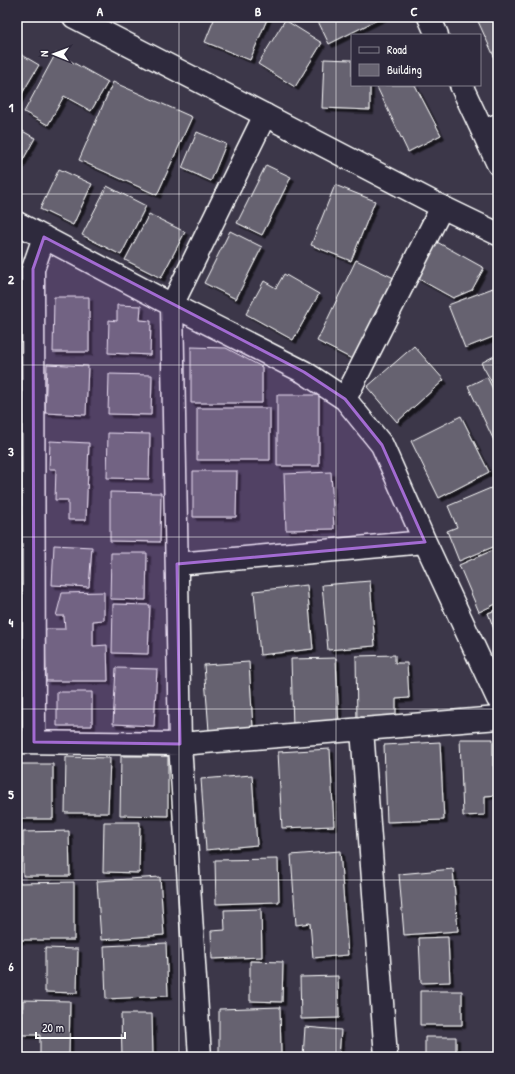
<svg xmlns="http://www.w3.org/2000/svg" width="515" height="1074" font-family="'Patrick Hand',sans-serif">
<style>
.building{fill:#666270;stroke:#fff;filter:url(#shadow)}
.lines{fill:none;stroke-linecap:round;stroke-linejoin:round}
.minor-casing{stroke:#fff;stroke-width:25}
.tertiary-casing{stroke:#fff;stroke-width:25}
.primary-casing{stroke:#fff;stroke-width:25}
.minor{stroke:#2f2a3d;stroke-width:22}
.tertiary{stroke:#2f2a3d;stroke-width:22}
.primary{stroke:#2f2a3d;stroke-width:22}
.marked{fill:#a36bd2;fill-opacity:0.2;stroke:#a36bd2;stroke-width:3;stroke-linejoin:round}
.grid{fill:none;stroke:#fff;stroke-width:1;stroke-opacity:0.55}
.neatline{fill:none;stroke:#fff;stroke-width:1.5}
.grid-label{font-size:13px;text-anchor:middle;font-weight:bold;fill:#fff}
</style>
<defs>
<filter id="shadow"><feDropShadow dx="3.5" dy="3.5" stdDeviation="0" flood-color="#0009"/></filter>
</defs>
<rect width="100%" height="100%" fill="#3c3749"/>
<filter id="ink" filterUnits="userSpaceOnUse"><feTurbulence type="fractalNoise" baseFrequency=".025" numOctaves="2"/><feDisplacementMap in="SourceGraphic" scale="8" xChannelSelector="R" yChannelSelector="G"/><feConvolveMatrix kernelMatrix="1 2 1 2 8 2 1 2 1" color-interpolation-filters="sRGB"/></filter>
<g filter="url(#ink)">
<path class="building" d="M215,17h53l-18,43 -45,-18z
M316,17h67l-54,27z
M476,17h22v48z
M285,20l37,23 -27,44 -37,-23z
M17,52l22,13 -22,37z
M56,53l52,29 -17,29 -27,-15 -16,29 -24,-13z
M324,59l28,1v25h18v25l-48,-2z
M113,82l79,35 -35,78 -78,-35z
M376,85h39l26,50 -33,17z
M17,128l18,10 -18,33z
M197,132l29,12 -15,37 -29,-13z
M266,165l25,12 -29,58 -25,-12z
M59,169l33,15 -19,41 -33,-16z
M335,185l40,16 -24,60 -40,-16z
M107,186l39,20 -25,49 -39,-20z
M149,214l36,18 -24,46 -36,-18z
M230,231l32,16 -26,52 -32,-16z
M437,242l47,26 -12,22 -19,8 -36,-20z
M356,260l38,18 -40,82 -37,-19z
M284,274l35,20 -26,46 -47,-26 18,-33 12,7z
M493,288l5,12v35l-33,13 -17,-43z
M54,297h35v55h-36z
M117,305l24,1 -1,14 11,1 -1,34 -42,-2 1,-33 8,1z
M414,346l30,34 -47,42 -30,-35z
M191,347l35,1 36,19v36h-71z
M498,354v30l-4,2 -13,-23z
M47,364l41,2 -2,49 -41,-2z
M109,374l43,1 -1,40 -43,-1z
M487,377l11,22v50l-30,-63z
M277,395h42v71h-42z
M197,408h73v52h-73z
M461,416l28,56 -50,26 -28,-57z
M108,433l42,1 -1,45 -42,-1z
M50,441l39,2 -3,77h-18v-20h-13l1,-31h-7z
M17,457h4v25h-4z
M193,471h44l-1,46h-43z
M331,472l3,57 -48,1 -2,-56z
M498,485v60l-39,16 -12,-30 10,-4 -9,-21z
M110,492l51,1 -1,49 -50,-1z
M17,528h10v17h-10z
M54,545l38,2 -3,40 -37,-2z
M498,548v55l-19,9 -20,-47z
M111,553h36l-1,47 -36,-1z
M370,581l5,65 -47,4 -6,-65z
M307,585l6,64 -53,6 -6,-64z
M104,592v28l-11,1v25l14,-1 1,36h-62l-1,-52h20l-1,-13h-8l6,-23z
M113,604l37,1 -2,49 -36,-1z
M498,609v31l-10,-27z
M395,655v8h12l2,35 -13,1v23h-39l-1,-66z
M336,658l3,69 -46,1 -2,-69z
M249,662l4,66 -44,3 -5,-66z
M116,668l41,1 -3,57 -41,-2z
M57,692h35v34h-35z
M460,739h33v27h5v29l-13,1v19l-22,1z
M440,742l4,78 -57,2 -3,-77z
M330,749l4,77 -52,2 -4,-76z
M121,756h47v60l-48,-1z
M66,757l44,1 -2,55h-43z
M17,764h36v55h-36z
M252,775l5,70 -51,5 -5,-71z
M104,822h36l-1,51 -36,-1z
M69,831l1,45h-47v-44z
M340,851l8,104 -35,3 -3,-35 -14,2 -5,-70z
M278,859l1,43 -63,2 -1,-44z
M453,869l5,62 -54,4 -5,-61z
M160,877l4,58 -63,5 -4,-59z
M74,882v58h-57v-57z
M261,909l1,48 -50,2 -1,-28 14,-1 -1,-20z
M448,937l2,45 -29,1 -2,-45z
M166,943l2,53 -62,3 -2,-53z
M45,948l33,1 -1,44 -32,-1z
M250,961l33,1 -1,40 -32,-1z
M338,976l1,42 -38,1 -1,-42z
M420,991h42v34h-42z
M23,1000l47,1 -1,56h-29v-22h-18z
M280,1007l1,47 -62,2v-47z
M121,1014h31l1,43h-31z
M305,1027l36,3 -2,27h-36z
M425,1037h31v20h-31z"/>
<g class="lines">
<defs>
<path id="minor" d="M483,131l15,-6
M17,223l155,82 132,67 41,27 37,46 43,97 73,157
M345,399l97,-192
M177,564l248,-22
M362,729l24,328
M17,742l163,2 318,-26
M34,742l-1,-473 11,-32
M200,1057l-20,-313 -8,-439 93,-190"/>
<path id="tertiary" d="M74,17l191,98 177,92 56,27"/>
<path id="primary" d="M429,17l8,18
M461,85l37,79"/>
</defs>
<use href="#minor" class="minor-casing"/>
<use href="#tertiary" class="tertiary-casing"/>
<use href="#primary" class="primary-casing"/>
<use href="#minor" class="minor"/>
<use href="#tertiary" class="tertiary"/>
<use href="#primary" class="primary"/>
</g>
</g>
<path class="marked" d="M44,237l260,135 41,27 37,46 43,97 -248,22 3,180 -146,-2 -1,-473z"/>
<path class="grid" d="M179,17v1040M336,17v1040M17,194h481M17,365h481M17,537h481M17,709h481M17,880h481"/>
<rect width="515" height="1074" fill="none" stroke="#2f2a3d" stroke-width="44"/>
<rect x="351" y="34" width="130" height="52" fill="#2f2a3d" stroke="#827f8b"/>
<rect x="359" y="47" width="20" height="6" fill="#2f2a3d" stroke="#827f8b"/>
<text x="387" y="54" font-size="12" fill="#ffffff">Road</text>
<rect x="359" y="64" width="20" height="12" fill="#666270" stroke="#827f8b"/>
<text x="387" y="74" font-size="12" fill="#ffffff">Building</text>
<g transform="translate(54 54) rotate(271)" stroke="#2f2a3d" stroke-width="3" paint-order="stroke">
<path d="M0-3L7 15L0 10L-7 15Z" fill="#ffffff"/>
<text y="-6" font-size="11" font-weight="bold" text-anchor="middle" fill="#ffffff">N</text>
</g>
<path d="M36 1032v6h89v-6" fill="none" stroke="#ffffff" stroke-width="2"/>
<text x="42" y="1032" font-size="12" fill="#ffffff" stroke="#2f2a3d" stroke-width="3" paint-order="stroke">20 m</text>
<rect x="22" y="22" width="471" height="1030" class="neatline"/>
<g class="grid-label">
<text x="100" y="16">A</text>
<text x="258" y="16">B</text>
<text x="414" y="16">C</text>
<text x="11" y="112">1</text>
<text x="11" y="284">2</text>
<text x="11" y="456">3</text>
<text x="11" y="627">4</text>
<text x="11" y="799">5</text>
<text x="11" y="971">6</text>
</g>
</svg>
